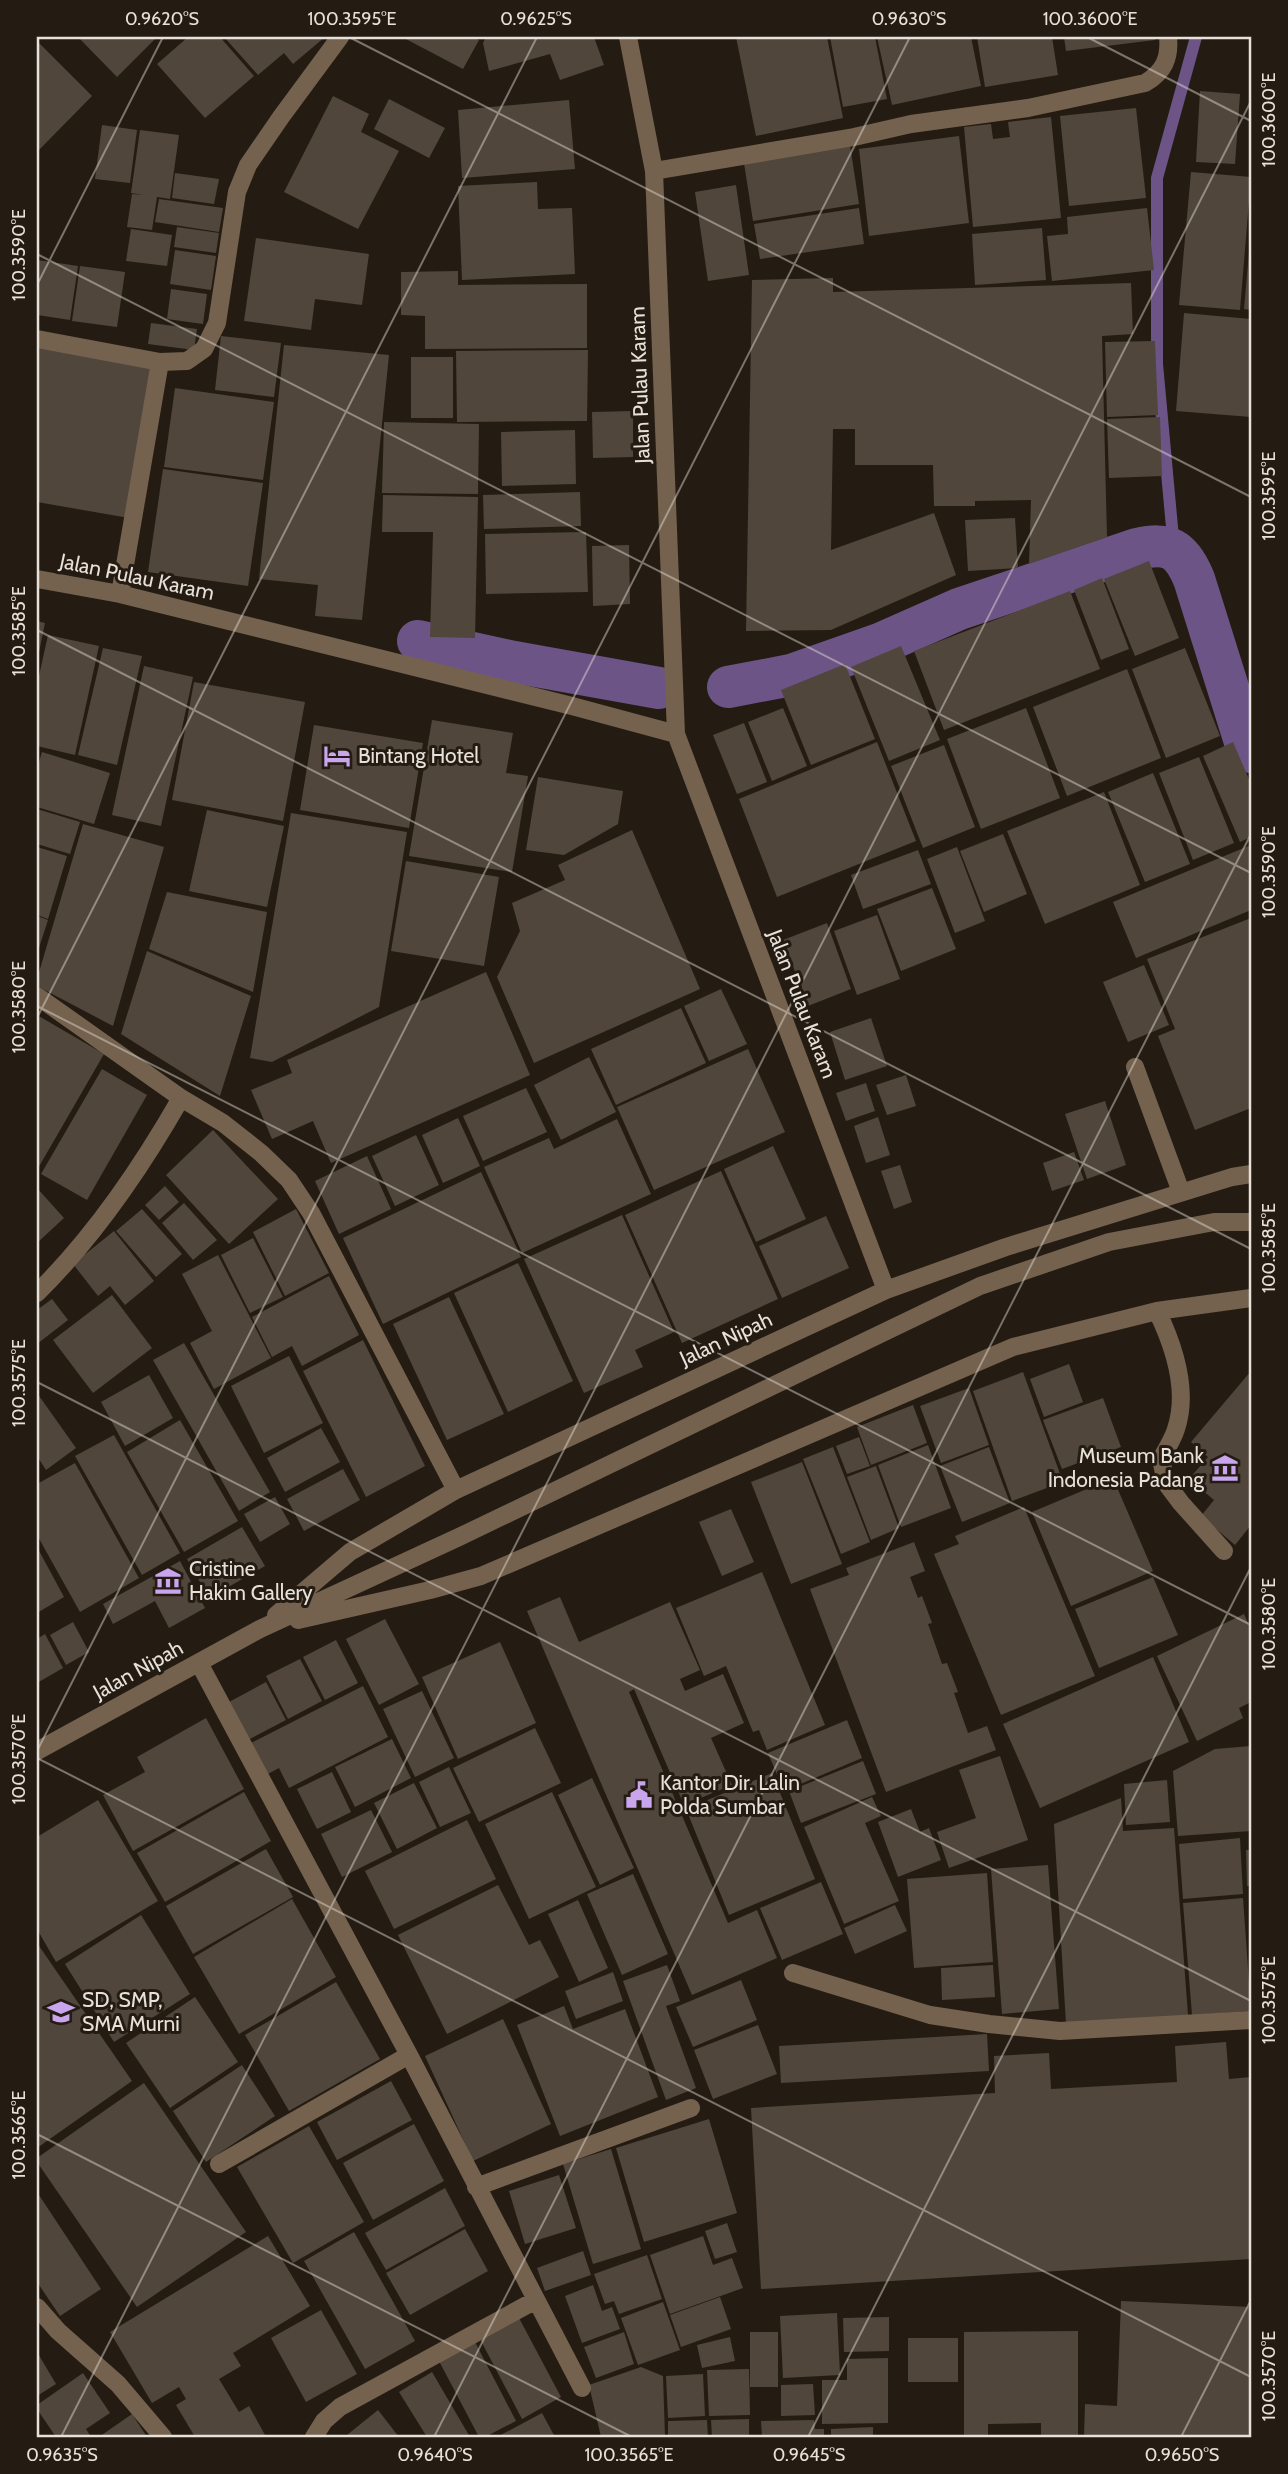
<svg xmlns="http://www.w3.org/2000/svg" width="1288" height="2474" font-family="Cabin,sans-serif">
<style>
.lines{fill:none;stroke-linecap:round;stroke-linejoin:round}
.stream{stroke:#6d5487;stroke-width:12}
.canal{stroke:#6d5487;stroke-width:42}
.building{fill:#50463c}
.minor{stroke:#74624e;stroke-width:18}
.ticks{fill:none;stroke:#e7e1da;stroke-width:2;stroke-opacity:0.45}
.labels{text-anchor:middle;stroke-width:6;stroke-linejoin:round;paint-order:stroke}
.street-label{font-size:21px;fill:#e7e1da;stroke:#241c12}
.poi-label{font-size:21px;fill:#e7e1da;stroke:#241c12;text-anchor:start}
.neatline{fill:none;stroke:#e7e1da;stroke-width:2.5}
.ticks-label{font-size:18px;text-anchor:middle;fill:#e7e1da}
</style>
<rect width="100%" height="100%" fill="#241c12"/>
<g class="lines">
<path class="stream" d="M1174,549l-17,-185v-186l39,-141"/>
<path class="canal" d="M418,641l96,21 145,26
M728,687l63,-12 91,-32 77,-34 178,-60c32,-7 44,-1 57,30l52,166 5,7"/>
</g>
<path class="building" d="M78,37h79l-40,40z
M188,37h32l34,39 -49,42 -48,-54z
M224,37h101l-32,27 -9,-11 -26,22z
M402,37h71l6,3 -16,29z
M486,37h108l10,28 -44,15 -10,-26 -61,17 -6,-28z
M736,37h91l16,81 -87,18z
M830,37h45l12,62 -44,8z
M877,37h94l10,49 -89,19z
M977,37h75l6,38 -73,12z
M1064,37h91v3l-89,11z
M37,41l55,55 -55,56z
M1200,91l40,3 -5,70 -39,-2z
M333,96l36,18 -8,18 38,19 -41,78 -74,-37z
M389,99l56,29 -16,30 -55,-29z
M569,100l6,69 -113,9 -4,-68z
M1136,108l10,90 -77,8 -9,-90z
M1051,117l10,101 -88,9 -9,-100 27,-3 2,15 17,-2 -2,-15z
M102,125l35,5 -7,53 -35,-4z
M140,130l39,5 -9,64 -13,-2 -5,33 -25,-3 5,-33 12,1 -13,-2z
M959,136l10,87 -100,13 -10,-87z
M850,145l9,59 -106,17 -9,-58z
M1191,172l60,5 -11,133 -61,-5z
M175,173l44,6 -5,25 -42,-6z
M537,182l1,27 34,-1 3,66 -113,6 -4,-94z
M736,185l13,90 -41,6 -13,-89z
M159,199l64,9 -4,24 -64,-10z
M859,208l5,36 -104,15 -6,-35z
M1147,208l7,62 -102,11 -5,-45 21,-2 -1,-17z
M177,227l42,6 -3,20 -42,-6z
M1042,228l4,52 -71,5 -3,-51z
M131,229l41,6 -5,31 -41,-5z
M256,238l113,16 -7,51 -47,-6 -4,31 -67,-9z
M175,250l41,6 -5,34 -41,-6z
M1249,252h2v58l-7,-1z
M37,260l41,6 -8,54 -33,-5z
M80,266l45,6 -8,55 -45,-6z
M458,271v14l129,-1v64l-162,1v-33l-24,-1v-43z
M833,278v14l298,-9 2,51 -31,2 5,201 -78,27 2,-64 -56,1v5h-41l-1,-41h-78v-36h-22l-2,121 103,-37 22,62 -125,55 -85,1 6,-351z
M171,289l36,5 -4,30 -36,-5z
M1184,313l67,6v98l-75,-6z
M151,323l46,6 -3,21 -46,-6z
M221,336l60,7 -7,54 -59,-7z
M1155,341l3,74 -51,2 -2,-75z
M37,345l118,20 -26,153 -92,-16z
M284,345l105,10 -27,265 -47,-4 3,-31 -59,-6z
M588,350l-1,71 -130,1 -1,-71z
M411,357h42v61h-42z
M175,388l99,14 -11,78 -99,-13z
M633,411v46l-40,1 -1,-46z
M1160,417l2,59 -53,2 -2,-59z
M384,422l95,2 -1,70 -96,-1z
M575,430l1,54 -74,2 -1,-54z
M163,469l100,14 -15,103 -100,-14z
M580,492l1,34 -97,3 -1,-34z
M383,495l95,2 -3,141 -45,-1 3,-105h-51z
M1015,518l3,50 -50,3 -3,-51z
M586,532l2,60 -102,2 -1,-60z
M629,545l1,59 -37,2 -1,-60z
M1149,561l30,77 -44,18 -31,-77z
M1102,578l27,71 -28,11 -27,-70z
M1070,591l30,78 -156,61 -30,-79z
M37,621l8,2 -7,34h-1z
M48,635l51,11 -24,109 -38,-9v-61z
M901,646l39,94 -51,21 -38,-94z
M103,648l39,8 -25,109 -39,-10z
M1185,648l35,88 -54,22 -34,-89z
M845,664l30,75 -64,26 -30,-75z
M144,666l49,11 -32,149 -49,-11z
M1127,669l34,89 -94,38 -34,-89z
M194,682l111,20 -22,119 -111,-21z
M783,708l24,58 -35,15 -24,-59z
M1026,708l34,90 -79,31 -34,-90z
M432,720l81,13 -7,40 22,3 -16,96 -103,-16z
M744,723l23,59 -30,12 -24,-59z
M314,725l109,18 -14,85 -109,-18z
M877,742l39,99 -139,56 -38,-98z
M1233,742l18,42v53l-11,5 -37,-86z
M944,745l31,82 -52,21 -32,-82z
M42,752l68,21 -16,51 -57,-17v-39z
M1199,757l35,86 -41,17 -34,-87z
M1153,773l37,91 -45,18 -37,-90z
M538,777l85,14 -5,33 -54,31 -38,-5z
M1104,792l36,93 -95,39 -38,-93z
M37,809l43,13 -10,32 -33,-10z
M207,810l77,16 -17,81 -78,-16z
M291,813l116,19 -28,175 -107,55 -22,-4z
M83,824l81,23 -51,179 -76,-40v-7z
M632,830l68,159 -166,74 -37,-86 23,-46 -8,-28 53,-23 -7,-15z
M1003,834l24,60 -43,18 -24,-61z
M1251,845v65l-115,48 -23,-56z
M37,847l30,9 -19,63 -11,-4z
M957,847l28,74 -30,12 -28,-74z
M918,850l13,34 -68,25 -12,-34z
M406,861l93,16 -15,89 -93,-15z
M932,888l24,61 -55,22 -24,-62z
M167,892l100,20 -14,80 -104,-43z
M877,915l23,64 -43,16 -23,-64z
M37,916l11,4 -11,34z
M1251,918v190l-56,22 -37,-94 17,-7 -28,-70z
M827,923l24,66 -43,17 -25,-66z
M147,951l104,45 -31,100 -99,-62z
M1144,965l25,60 -41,17 -25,-60z
M486,972l44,103 -199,88 -18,-42 -41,18 -21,-49 41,-17 -5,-13z
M721,989l26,55 -38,17 -25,-55z
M681,1008l25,55 -90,42 -25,-56z
M37,1015l67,39 -67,116z
M871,1018l16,48 -42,14 -15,-48z
M748,1049l37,83 -131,58 -37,-83z
M589,1057l27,55 -55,28 -27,-55z
M102,1069l45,26 -60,105 -46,-26z
M906,1075l10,31 -29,9 -11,-30z
M866,1083l9,28 -29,10 -10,-28z
M526,1088l21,44 -64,29 -20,-45z
M1105,1101l21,64 -39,14 -22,-65z
M878,1117l12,38 -24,8 -12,-37z
M458,1118l22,48 -37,17 -21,-48z
M617,1119l34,75 -129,59 -38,-86 65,-29 5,11z
M213,1130l65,69 -49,45 -63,-69z
M416,1135l23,50 -44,21 -23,-50z
M773,1146l33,73 -50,23 -32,-73z
M1074,1152l10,28 -32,11 -9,-28z
M367,1156l24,53 -52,25 -24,-53z
M900,1165l12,37 -18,7 -13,-38z
M721,1171l57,128 -96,44 -57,-128z
M481,1172l40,85 -138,67 -40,-86z
M165,1186l14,16 -20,18 -14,-15z
M37,1188l27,30 -27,25z
M184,1203l33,37 -24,20 -31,-37z
M142,1209l40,45 -26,23 -40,-46z
M296,1209l33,64 -44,23 -32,-64z
M622,1215l52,117 -39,18 8,17 -59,26 -60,-134z
M826,1216l23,52 -67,30 -23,-52z
M114,1231l40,50 -29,24 -15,-19 -12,10 -25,-32z
M253,1238l30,59 -33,16 -29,-58z
M218,1255l53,103 -57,31 -24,-46 22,-12 -30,-57z
M518,1263l55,118 -65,31 -54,-119z
M329,1276l30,59 -57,31 -10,-20 -20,11 -20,-40z
M112,1295l40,53 -59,45 -40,-53z
M449,1297l55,117 -57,26 -54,-116z
M52,1299l16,21 -31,24v-34z
M363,1340l62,126 -59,31 -63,-126z
M184,1343l86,149 -31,19 -86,-151z
M289,1356l34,67 -59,30 -33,-67z
M1069,1364l14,38 -39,15 -14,-38z
M1251,1371v154l-16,20 -34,-29 13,-16 -25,-21 19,-22 -17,-15z
M1023,1372l40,110 -51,19 -39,-110z
M149,1375l24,43 -48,28 -24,-44z
M969,1388l20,57 -48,18 -21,-57z
M37,1393l39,55 -30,22 -9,-14z
M1103,1398l18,49 -59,22 -19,-49z
M913,1405l14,38 -56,22 -14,-38z
M180,1420l58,101 -54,31 -57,-100z
M321,1428l19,34 -55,30 -18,-34z
M114,1435l66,118 -38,22 -67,-119z
M859,1437l11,29 -23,8 -11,-28z
M928,1445l23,63 -50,19 -23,-62z
M833,1447l37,95 -29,12 -38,-95z
M989,1447l21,56 -48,19 -22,-56z
M802,1462l40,102 -51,20 -40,-102z
M75,1463l64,115 -59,34 -43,-77v-51z
M876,1466l23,62 -28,12 -24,-63z
M343,1469l17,31 -56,31 -17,-32z
M1113,1478l40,93 -82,35 -39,-94z
M275,1497l15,27 -30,18 -16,-28z
M1024,1507l71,169 -94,39 -67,-161 25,-10 -4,-8z
M731,1509l23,53 -32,14 -23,-54z
M242,1527l23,39 -56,32 -22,-39z
M914,1542l11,29 -15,6 8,21 4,-2 10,27 -4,1 14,40 5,-1 11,29 -4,1 14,40 19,-7 9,24 -110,42 -76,-203 39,-14 -3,-7z
M37,1547l27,50 -27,16z
M180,1561l25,47 -36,20 -14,-27 -42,23 -10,-20z
M762,1572l63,153 -58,25 -8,-20 -6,2 -27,-66 -22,10 -28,-68z
M1153,1577l25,58 -79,33 -24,-59z
M560,1597l19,45 91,-40 30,68 -20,9 5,12 38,-17 21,49 -33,15 21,47 -48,20 -50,-116 -5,3 99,231 29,-13 20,48 -85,37 -165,-384z
M1244,1614l7,16v72l-12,6 4,10 -46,23 -40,-85z
M385,1619l34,65 -40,21 -33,-66z
M73,1622l16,30 -23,13 -16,-30z
M45,1634l18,34 -26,15v-44z
M336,1640l22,43 -33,17 -22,-43z
M500,1642l36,81 -78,36 -36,-82z
M1153,1657l36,85 -149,66 -37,-84z
M300,1659l22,42 -34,18 -22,-43z
M266,1682l20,38 -38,20 -19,-38z
M363,1686l25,51 -99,51 -10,-20 -13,7 -15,-32z
M422,1691l32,67 -39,19 -32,-68z
M206,1718l38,71 -111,62 -30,-56 42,-23 -8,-15z
M847,1720l15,38 -78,33 -16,-38z
M535,1728l26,55 -82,39 -26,-54z
M392,1739l19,39 -56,29 -20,-40z
M1251,1746v85l-73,5 -5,-65 42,-22z
M1000,1756l28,84 -79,28 -12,-36 39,-14 -17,-48z
M863,1761l13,33 -75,29 -12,-32z
M449,1767l22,46 -31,14 -21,-45z
M332,1772l19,40 -34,17 -20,-40z
M772,1773l43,106 -86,36 -43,-106z
M592,1778l42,90 -34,17 -42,-90z
M1167,1780l3,42 -44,3 -2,-41z
M414,1783l23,45 -40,21 -23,-46z
M244,1792l27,49 -106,61 -28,-49z
M552,1792l44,95 -67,32 -44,-95z
M872,1797l9,19 -16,7 34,78 -55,23 -40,-97z
M1121,1798l2,33 51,-3 14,187 -122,9 -12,-200z
M98,1800l60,101 -102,61 -19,-33v-92z
M911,1809l9,23 9,-4 12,32 -43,17 -20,-55z
M371,1810l21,42 -50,25 -21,-43z
M467,1820l29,59 -102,50 -29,-58z
M1240,1838l3,56 -60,5 -4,-55z
M266,1849l27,48 -100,57 -27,-48z
M1246,1850h5v36h-4z
M1048,1865l11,144 -57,5 -11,-145z
M987,1873l6,89 -79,6 -7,-89z
M633,1874l35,80 -46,21 -35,-81z
M821,1882l22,52 -61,26 -22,-52z
M498,1885l31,60 11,-5 19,37 -112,57 -49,-99z
M1243,1898l8,113 -59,4 -9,-112z
M292,1899l44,78 -97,57 -45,-77z
M578,1900l30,68 -29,14 -31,-68z
M895,1905l12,26 -52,23 -11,-26z
M141,1915l49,79 -76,48 -49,-78z
M37,1943l95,138 -95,67z
M667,1965l13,36 -14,5 30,82 -30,12 -43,-119z
M993,1965l2,32 -53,3 -1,-32z
M613,1972l10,29 -47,18 -11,-28z
M741,1980l16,40 -64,27 -17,-40z
M336,1982l44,77 -91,52 -44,-76z
M195,1997l43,65 -68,46 -44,-65z
M564,2006l9,23 52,-20 33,88 -98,39 -43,-111z
M503,2019l48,105 -78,37 -48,-105z
M758,2025l19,49 -64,25 -19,-49z
M987,2034l2,37 -208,12 -2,-37z
M1226,2042l3,37 22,-2v182l-490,30 -10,-181 244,-15 -1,-37 55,-3 2,36 126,-7 -2,-36z
M242,2065l33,51 -69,46 -33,-51z
M391,2081l21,39 -75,40 -20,-38z
M144,2083l102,149 -109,75 -100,-145v-4z
M709,2119l28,94 -93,29 -28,-94z
M414,2124l30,57 -71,39 -30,-57z
M309,2126l55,96 -71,41 -56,-96z
M611,2149l30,100 -48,15 -30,-100z
M559,2175l17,53 -51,16 -16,-53z
M445,2188l20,38 -79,44 -21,-37z
M37,2192l64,97 -41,27 -23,-34z
M727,2223l10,29 -22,7 -10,-28z
M465,2229l23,42 -78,44 -24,-42z
M354,2232l61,109 -50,28 -61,-108z
M268,2236l42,70 -77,47 8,13 -22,13 20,33 10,-6 16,29 -4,2h-66l-19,-32 10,-6 -7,-12 -27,16 -42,-71z
M703,2236l10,29 19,-7 11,30 -73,26 -20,-59z
M583,2251l8,24 -46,16 -8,-23z
M647,2255l15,44 -43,15 -5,-13 -9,3 -11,-30z
M593,2285l9,26 10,-4 8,22 -38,14 -17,-47z
M720,2297l11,32 -50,18 -11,-32z
M1121,2301l130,6v130h-167l1,-33 32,2z
M663,2302l17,48 -42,15 -17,-47z
M321,2310l36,64 -51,28 -35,-64z
M837,2313l3,62 -57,3 -3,-62z
M889,2317v34l-45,1 -1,-34z
M519,2318l42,79 -39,22 -42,-80z
M1078,2331v106h-37v-14l-53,1v13h-24v-105z
M624,2332l10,32 -38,14 -12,-31z
M750,2332h28v55h-28z
M730,2337l5,24 -33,7 -5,-23z
M908,2338h50v44h-50z
M475,2342l41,79 -31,16h-6l-40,-76z
M37,2352l19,32 -19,12z
M888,2358v65l-66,1v-44h25v-21z
M641,2367l22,9 2,61h-64l-12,-52z
M749,2369l1,46 -41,1 -2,-46z
M432,2372l38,65h-43l-28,-45z
M83,2373l27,40 -24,16 5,8h-35l-19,-28v-4z
M703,2374l2,42 -37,2 -2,-42z
M813,2384l2,31 -34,1v-31z
M378,2410l21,27h-50l-2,-2z
M542,2413l13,24h-58z
M132,2414l15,23h-48z
M749,2419v18h-37l-1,-17z
M707,2420l1,17h-40v-16z
M814,2420l1,9h9v8h-62l-1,-16z
M873,2427v10h-42v-8z"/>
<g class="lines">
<path class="minor" d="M628,37l26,134 22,563 210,556
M654,171l200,-34 57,-13 117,-16 117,-25c19,-11 25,-25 23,-46
M37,339l123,23
M37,579l83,15 452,112 104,28
M120,594l40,-232 27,-1 17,-12 13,-26 20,-131 11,-27 33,-48 59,-80
M37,996l144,102 42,25 38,30 28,27 22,33 145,277
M1135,1067l46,125
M37,1293c58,-57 104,-125 144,-195
M1157,1311c17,35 32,79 19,118 -3,10 -10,21 -15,30l5,24 15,20 43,48
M276,1615l74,-63 106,-62 430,-200 120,-43 226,-70 19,-3
M298,1620l132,-30 51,-14 532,-229 144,-36 94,-13
M199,1663l210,392 173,333
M37,1751l223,-122 199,-92 521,-251 129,-44 105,-20h37
M793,1973l137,42 59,9 71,7 191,-11
M219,2164l190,-109
M476,2187l215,-79
M37,2307l21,24 60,53 45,53
M314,2437l10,-16 16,-14 196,-107"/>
</g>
<path class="ticks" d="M349,37l902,460M1087,37l164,84M37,254l1214,619M37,285l126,-248M37,630l1214,619M37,1006l1214,619M37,1018l500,-981M37,1382l1214,619M37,1751l873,-1714M37,1758l1214,619M37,2134l595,303M61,2437l1190,-2336M434,2437l817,-1603M808,2437l443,-870M1181,2437l70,-137"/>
<defs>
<symbol id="hotel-bare" viewBox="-9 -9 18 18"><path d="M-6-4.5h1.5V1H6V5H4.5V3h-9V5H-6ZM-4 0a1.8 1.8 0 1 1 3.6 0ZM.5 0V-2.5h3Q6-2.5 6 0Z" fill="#c9a5ee" stroke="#241c12" stroke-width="2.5" paint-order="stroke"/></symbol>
<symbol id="museum-bare" viewBox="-9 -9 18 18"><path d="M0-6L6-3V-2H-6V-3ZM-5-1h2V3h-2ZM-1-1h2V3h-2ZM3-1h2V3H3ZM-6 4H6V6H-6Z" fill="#c9a5ee" stroke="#241c12" stroke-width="2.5" paint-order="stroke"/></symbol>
<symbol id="civic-bare" viewBox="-9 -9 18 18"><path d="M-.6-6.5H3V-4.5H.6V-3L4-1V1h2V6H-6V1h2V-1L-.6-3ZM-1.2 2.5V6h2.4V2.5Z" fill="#c9a5ee" stroke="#241c12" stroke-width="2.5" paint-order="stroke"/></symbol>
<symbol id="school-bare" viewBox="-9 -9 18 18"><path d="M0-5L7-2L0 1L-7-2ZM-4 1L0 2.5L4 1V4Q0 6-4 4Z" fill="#c9a5ee" stroke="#241c12" stroke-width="2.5" paint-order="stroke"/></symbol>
</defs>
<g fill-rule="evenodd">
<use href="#hotel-bare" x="318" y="737" width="38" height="38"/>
<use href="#museum-bare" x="1206" y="1449" width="38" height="38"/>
<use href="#museum-bare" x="149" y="1562" width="38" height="38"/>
<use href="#civic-bare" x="620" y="1776" width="38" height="38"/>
<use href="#school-bare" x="42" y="1993" width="38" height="38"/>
</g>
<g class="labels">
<g class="street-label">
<text transform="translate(640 385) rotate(-92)" y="7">Jalan Pulau Karam</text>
<text transform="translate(137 577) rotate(12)" y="7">Jalan Pulau Karam</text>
<text transform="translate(802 1004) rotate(69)" y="7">Jalan Pulau Karam</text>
<text transform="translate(726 1339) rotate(-25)" y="7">Jalan Nipah</text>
<text transform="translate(138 1670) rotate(-29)" y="7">Jalan Nipah</text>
</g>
<g class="poi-label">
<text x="358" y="763">Bintang Hotel</text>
<text x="1204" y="1463" text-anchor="end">Museum Bank<tspan x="1204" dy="24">Indonesia Padang</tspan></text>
<text x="189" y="1576">Cristine<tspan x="189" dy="24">Hakim Gallery</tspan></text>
<text x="660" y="1790">Kantor Dir. Lalin<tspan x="660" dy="24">Polda Sumbar</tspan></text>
<text x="82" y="2007">SD, SMP,<tspan x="82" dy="24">SMA Murni</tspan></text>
</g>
</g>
<rect width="1288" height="2474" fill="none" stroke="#241c12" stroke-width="77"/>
<rect x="38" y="38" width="1212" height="2398" class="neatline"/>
<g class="ticks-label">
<text x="162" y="25">0.9620°S</text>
<text x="352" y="25">100.3595°E</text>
<text x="536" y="25">0.9625°S</text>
<text x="909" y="25">0.9630°S</text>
<text x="1090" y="25">100.3600°E</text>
<text transform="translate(1269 120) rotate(-90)" y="6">100.3600°E</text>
<text transform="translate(19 255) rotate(-90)" y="6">100.3590°E</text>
<text transform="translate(1269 496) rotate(-90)" y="6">100.3595°E</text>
<text transform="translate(19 631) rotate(-90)" y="6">100.3585°E</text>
<text transform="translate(1269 872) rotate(-90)" y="6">100.3590°E</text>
<text transform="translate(19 1007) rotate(-90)" y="6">100.3580°E</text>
<text transform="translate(1269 1248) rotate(-90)" y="6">100.3585°E</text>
<text transform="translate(19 1383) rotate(-90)" y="6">100.3575°E</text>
<text transform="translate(1269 1624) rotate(-90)" y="6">100.3580°E</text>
<text transform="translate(19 1759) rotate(-90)" y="6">100.3570°E</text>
<text transform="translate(1269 2000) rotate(-90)" y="6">100.3575°E</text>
<text transform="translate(19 2135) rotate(-90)" y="6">100.3565°E</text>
<text transform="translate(1269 2376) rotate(-90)" y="6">100.3570°E</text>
<text x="62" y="2461">0.9635°S</text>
<text x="435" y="2461">0.9640°S</text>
<text x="629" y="2461">100.3565°E</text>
<text x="809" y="2461">0.9645°S</text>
<text x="1182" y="2461">0.9650°S</text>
</g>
</svg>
